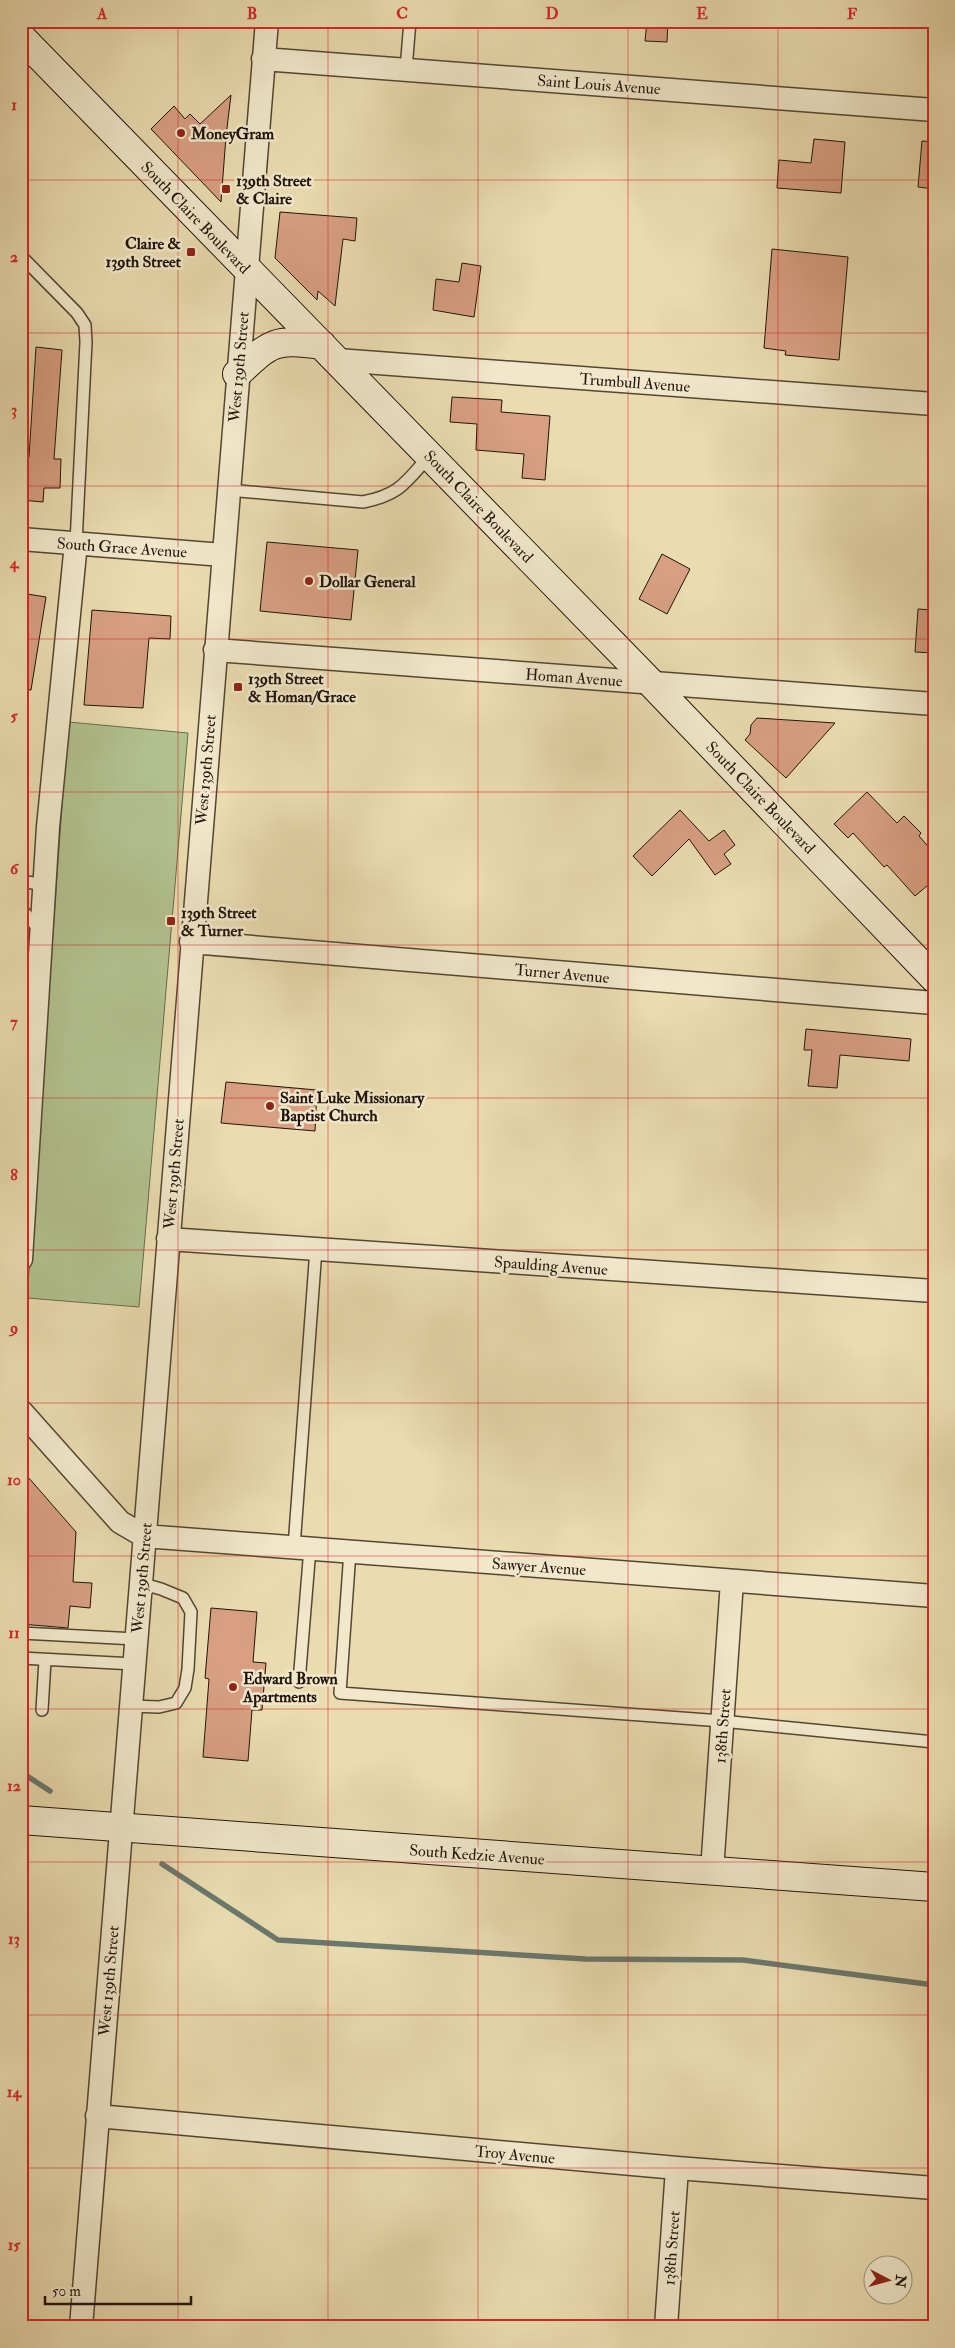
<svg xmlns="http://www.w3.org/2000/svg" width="955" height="2348" font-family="'IM FELL Double Pica',serif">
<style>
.green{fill:#b2c28f;stroke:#696b4d}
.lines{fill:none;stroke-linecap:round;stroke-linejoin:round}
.stream{stroke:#69786f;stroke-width:5.5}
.building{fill:#d89f82;stroke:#20140b}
.lane-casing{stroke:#524634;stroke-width:14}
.street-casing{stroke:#524634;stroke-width:25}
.secondary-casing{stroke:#20140b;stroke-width:30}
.lane{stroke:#f1e8cc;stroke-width:11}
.street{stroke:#f1e8cc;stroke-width:22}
.secondary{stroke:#f1e8cc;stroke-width:28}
.grid{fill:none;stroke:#d62828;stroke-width:1;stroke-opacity:0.55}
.poi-dot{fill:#8f2418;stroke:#f1e8cc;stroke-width:2}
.labels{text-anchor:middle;stroke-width:5;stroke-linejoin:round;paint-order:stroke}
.street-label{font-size:16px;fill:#20140b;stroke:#f1e8cc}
.poi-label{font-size:16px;font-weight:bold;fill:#20140b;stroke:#f1e8cc;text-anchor:start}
.neatline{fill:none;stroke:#d62828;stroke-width:2}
.grid-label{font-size:16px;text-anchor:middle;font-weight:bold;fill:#d62828}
</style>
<rect width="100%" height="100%" fill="#eadcb0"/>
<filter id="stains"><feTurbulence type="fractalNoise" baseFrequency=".004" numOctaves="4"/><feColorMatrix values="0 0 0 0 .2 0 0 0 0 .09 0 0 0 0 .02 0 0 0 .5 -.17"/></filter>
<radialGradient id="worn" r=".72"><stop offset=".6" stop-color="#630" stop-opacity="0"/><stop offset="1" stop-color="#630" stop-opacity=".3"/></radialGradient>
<path class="green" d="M68,722l120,11 -49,574 -112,-9z"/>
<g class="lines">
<path class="stream" d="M21,1772l29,19
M162,1864l116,76 308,19 157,1 191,25"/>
</g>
<path class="building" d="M647,21h21l-1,21 -22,-1z
M231,95l-5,41 -5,66 -70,-73 23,-23 11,13 5,-5 10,10z
M814,139l31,3 -4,51 -64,-5 2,-28 32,3z
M922,141l12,1v47l-16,-2z
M280,212l77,6 -2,23 -12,-2 -8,67 -17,-15 -1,9 -42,-42z
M772,249l76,8 -9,103 -54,-5 1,-4 -22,-3z
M462,263l19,3 -7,51 -41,-7 3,-31 23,3z
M36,347l26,3 -8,109h7l-1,29h-16l-1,14 -22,-2v-44l8,1z
M452,397l50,3 -1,12 49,4 -5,64 -23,-2 2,-24 -48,-4 1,-26 -27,-2z
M267,542l91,8 -7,70 -91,-9z
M662,554l28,15 -23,45 -28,-15z
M21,593l25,4 -15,93 -10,-1z
M918,609l16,1v43l-19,-1z
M92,610l79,6 -1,23 -21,-1 -6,70 -59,-3z
M757,718l78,5 -49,55 -41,-38 5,-6 1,-9z
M867,792l30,31 7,-7 17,17 -2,3 15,17v27l-19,16 -28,-31 -3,2 -31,-34 -5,5 -14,-14z
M680,810l29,31 15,-11 11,15 -11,9 7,10 -16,11 -26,-36 -37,37 -19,-20z
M806,1029l105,10 -2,22 -69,-6 -3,33 -29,-2 4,-36h-8z
M226,1082l91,8 -2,41 -94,-8z
M21,1469l55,63 -3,50 19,1 -2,25 -20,-2 -2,22 -47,-4z
M211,1608l46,4 -4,50 13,1 -4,47h-10l-4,51 -45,-4 6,-78 -4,-1z"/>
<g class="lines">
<defs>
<path id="lane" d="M406,69l4,-48
M21,256l56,57 8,12 1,17 -10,201
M228,490l135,12c37,-7 43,-20 67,-47
M21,881l24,4
M21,909l19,21
M294,1547l22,-298
M350,1551l-10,142 382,28 212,21
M21,1633l115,6
M21,1658l113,6
M299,1682l11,-134
M130,1706l29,1 17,-4 9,-15 3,-19 3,-57 -8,-14 -22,-9 -21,-6
M42,1710l3,-50"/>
<path id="street" d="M263,59l671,51
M337,360l597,44
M21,539l202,16
M215,650l719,54
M191,942l743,61
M168,1239l766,52
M21,1259l27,-432 28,-284
M21,1411l99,111 24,14 790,60
M712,1871l20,-290
M97,2116l580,52 257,20
M81,2327l186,-2306
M666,2327l11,-159"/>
<path id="secondary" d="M21,37l630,646 283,295
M237,374c35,-33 37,-35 85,-29
M21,1820l913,67"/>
</defs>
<use href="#lane" class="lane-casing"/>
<use href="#street" class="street-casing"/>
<use href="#secondary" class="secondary-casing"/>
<use href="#lane" class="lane"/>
<use href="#street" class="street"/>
<use href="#secondary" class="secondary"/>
</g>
<path class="grid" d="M178,21v2306M328,21v2306M478,21v2306M628,21v2306M778,21v2306M21,180h913M21,333h913M21,486h913M21,639h913M21,792h913M21,945h913M21,1098h913M21,1250h913M21,1403h913M21,1556h913M21,1709h913M21,1862h913M21,2015h913M21,2168h913"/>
<g class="poi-dot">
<circle cx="181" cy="133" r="5"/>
<rect x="221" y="184" width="10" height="10" rx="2.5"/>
<rect x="186" y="247" width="10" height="10" rx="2.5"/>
<circle cx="309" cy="581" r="5"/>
<rect x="233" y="682" width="10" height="10" rx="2.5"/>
<rect x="166" y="916" width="10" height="10" rx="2.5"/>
<circle cx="270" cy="1106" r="5"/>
<circle cx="233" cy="1687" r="5"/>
</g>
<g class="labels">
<g class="street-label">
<text transform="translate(599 84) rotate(4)" y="6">Saint Louis Avenue</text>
<text transform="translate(196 217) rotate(46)" y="6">South Claire Boulevard</text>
<text transform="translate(238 367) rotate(-85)" y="6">West 139th Street</text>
<text transform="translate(635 382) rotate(4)" y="6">Trumbull Avenue</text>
<text transform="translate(479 506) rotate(46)" y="6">South Claire Boulevard</text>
<text transform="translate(122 547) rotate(4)" y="6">South Grace Avenue</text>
<text transform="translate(574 677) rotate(4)" y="6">Homan Avenue</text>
<text transform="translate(205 770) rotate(-85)" y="6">West 139th Street</text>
<text transform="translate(761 797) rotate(46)" y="6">South Claire Boulevard</text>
<text transform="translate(562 973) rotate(5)" y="6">Turner Avenue</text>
<text transform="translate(173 1174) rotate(-85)" y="6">West 139th Street</text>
<text transform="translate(551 1265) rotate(4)" y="6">Spaulding Avenue</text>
<text transform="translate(539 1566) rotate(4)" y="6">Sawyer Avenue</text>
<text transform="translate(141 1578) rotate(-85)" y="6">West 139th Street</text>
<text transform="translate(722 1726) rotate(-86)" y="6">138th Street</text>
<text transform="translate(477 1854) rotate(4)" y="6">South Kedzie Avenue</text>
<text transform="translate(108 1981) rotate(-85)" y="6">West 139th Street</text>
<text transform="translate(515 2154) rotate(5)" y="6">Troy Avenue</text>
<text transform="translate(671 2248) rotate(-86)" y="6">138th Street</text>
</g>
<g class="poi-label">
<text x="191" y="139">MoneyGram</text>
<text x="236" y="186">139th Street<tspan x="236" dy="18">&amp; Claire</tspan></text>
<text x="181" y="249" text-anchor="end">Claire &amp;<tspan x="181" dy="18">139th Street</tspan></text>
<text x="319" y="587">Dollar General</text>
<text x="248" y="684">139th Street<tspan x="248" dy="18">&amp; Homan/Grace</tspan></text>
<text x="181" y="918">139th Street<tspan x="181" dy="18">&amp; Turner</tspan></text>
<text x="280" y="1103">Saint Luke Missionary<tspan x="280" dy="18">Baptist Church</tspan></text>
<text x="243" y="1684">Edward Brown<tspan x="243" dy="18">Apartments</tspan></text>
</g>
</g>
<rect width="955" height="2348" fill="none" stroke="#eadcb0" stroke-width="55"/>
<g transform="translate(888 2280) rotate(96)"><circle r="24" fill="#f1e8cc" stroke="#9d937f"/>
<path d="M0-4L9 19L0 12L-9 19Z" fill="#8f2418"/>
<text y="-8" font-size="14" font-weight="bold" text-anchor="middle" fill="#20140b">N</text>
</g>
<path d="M45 2296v8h146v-8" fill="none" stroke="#20140b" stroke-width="2.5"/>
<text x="52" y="2296" font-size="15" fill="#20140b" stroke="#f1e8cc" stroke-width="4" paint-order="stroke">50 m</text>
<rect x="28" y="28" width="900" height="2292" class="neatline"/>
<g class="grid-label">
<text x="102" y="19">A</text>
<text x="252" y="19">B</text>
<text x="402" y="19">C</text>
<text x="552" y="19">D</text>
<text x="702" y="19">E</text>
<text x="852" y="19">F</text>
<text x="14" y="110">1</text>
<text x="14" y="262">2</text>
<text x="14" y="415">3</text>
<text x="14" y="568">4</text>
<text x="14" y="721">5</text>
<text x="14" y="874">6</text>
<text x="14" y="1027">7</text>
<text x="14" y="1180">8</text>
<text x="14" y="1333">9</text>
<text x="14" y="1485">10</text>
<text x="14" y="1638">11</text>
<text x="14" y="1791">12</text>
<text x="14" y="1944">13</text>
<text x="14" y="2097">14</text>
<text x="14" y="2250">15</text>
</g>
<rect width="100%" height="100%" filter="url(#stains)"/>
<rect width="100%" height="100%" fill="url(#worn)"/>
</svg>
